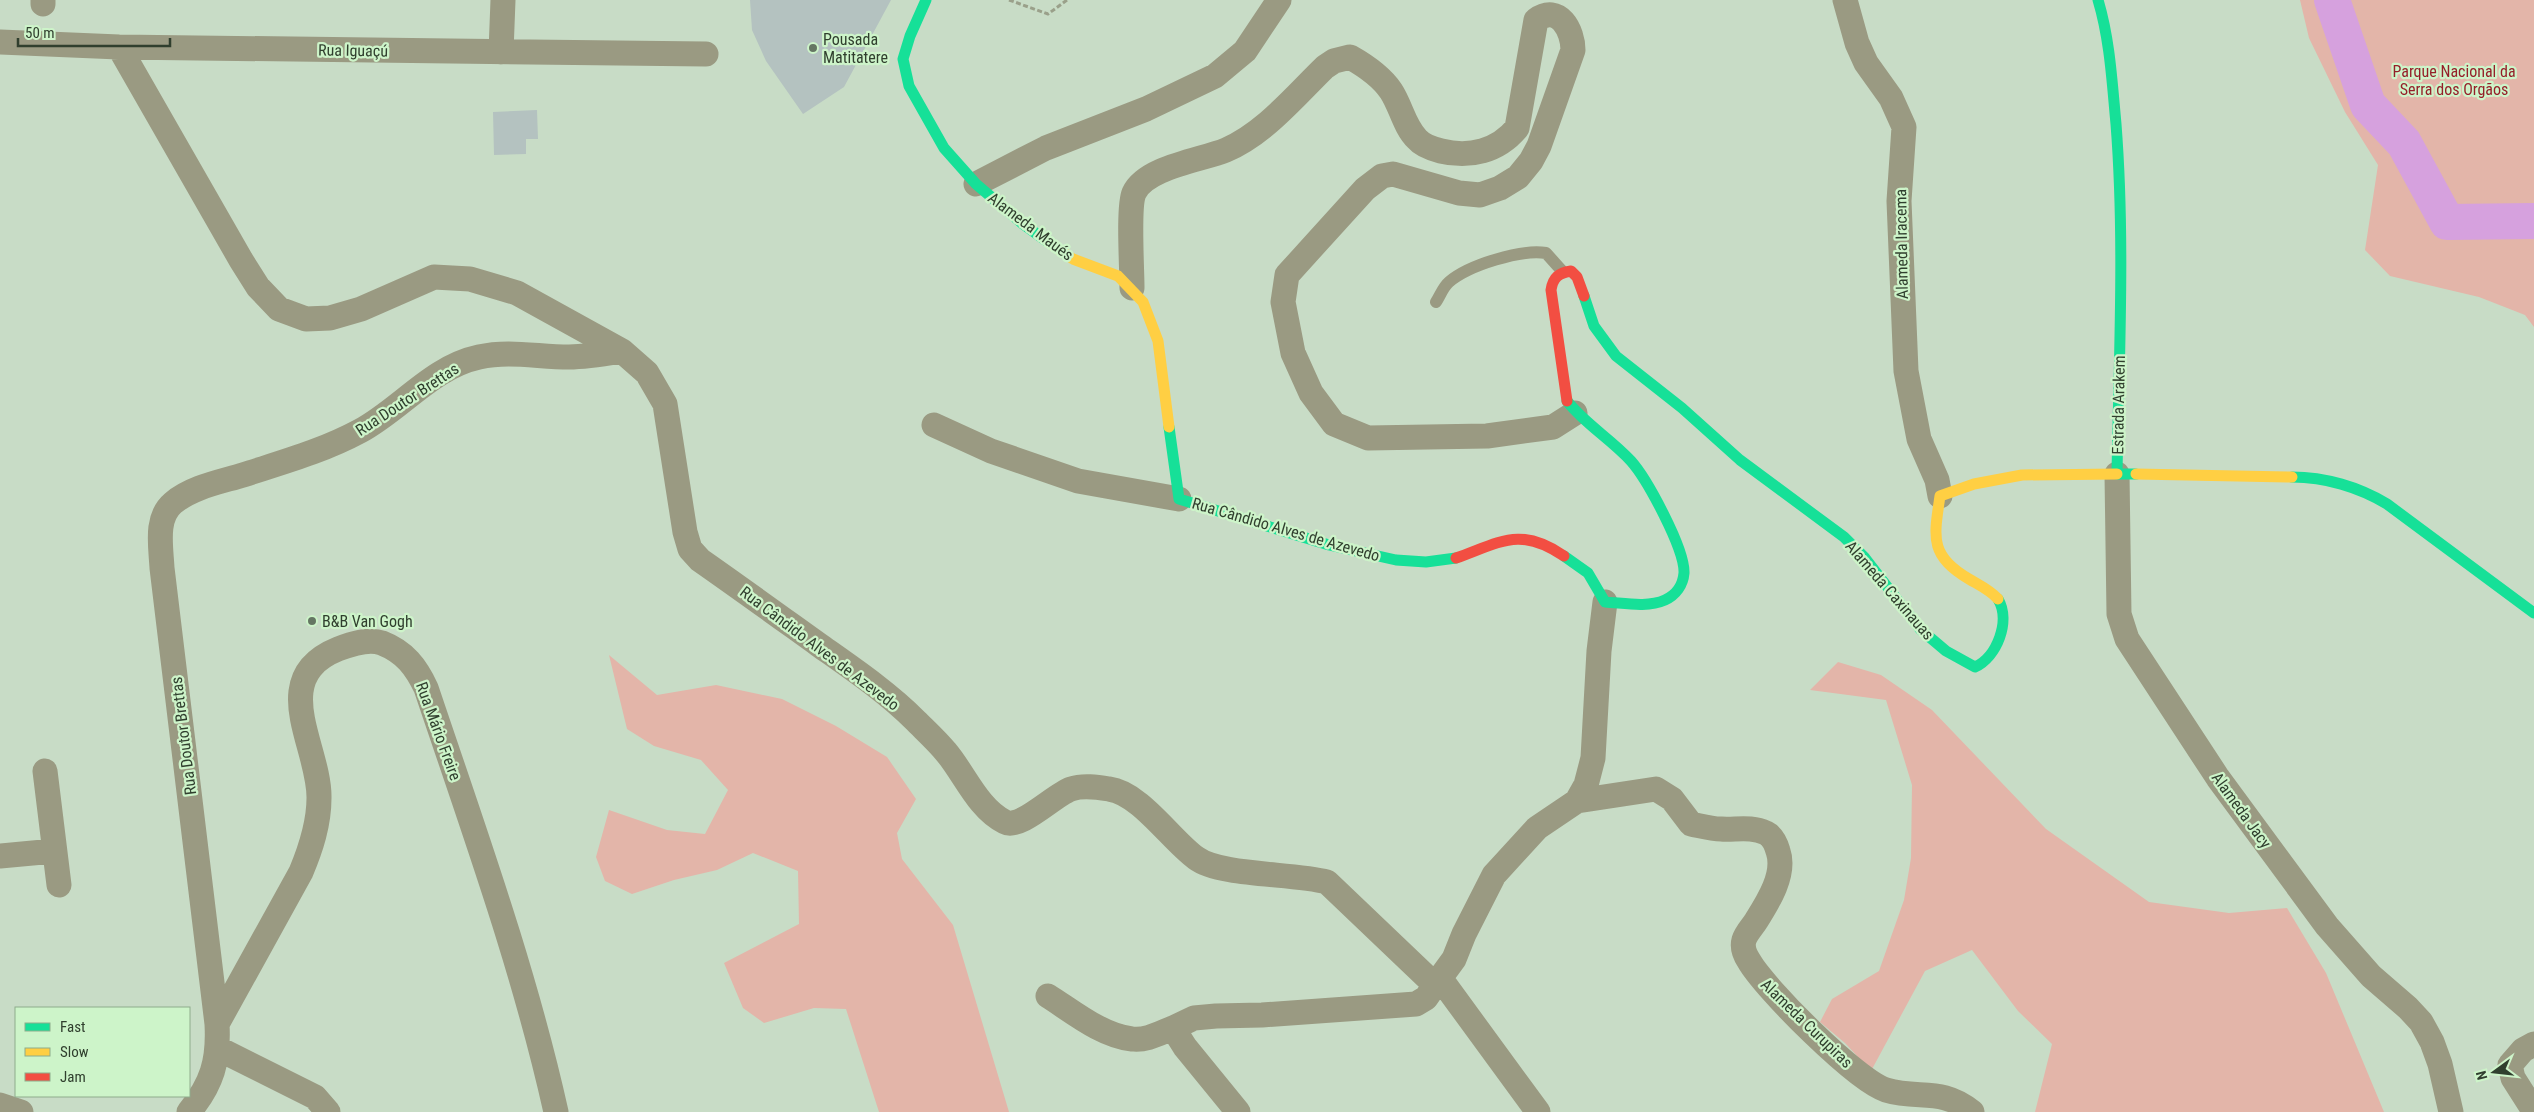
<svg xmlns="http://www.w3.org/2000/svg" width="2534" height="1112" font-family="'Roboto Condensed',sans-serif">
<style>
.green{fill:#e3b5a9}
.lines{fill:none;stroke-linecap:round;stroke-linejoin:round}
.river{stroke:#d6a1de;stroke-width:36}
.building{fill:#b4c2c0}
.path{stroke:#9aa08a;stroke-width:3;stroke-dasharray:5 2.5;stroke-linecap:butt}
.lane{stroke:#9a9a82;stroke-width:12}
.street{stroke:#9a9a82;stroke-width:25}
.fast{stroke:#16e098;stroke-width:11}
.slow{stroke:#ffcf43;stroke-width:11}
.jam{stroke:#f24e42;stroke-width:11}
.poi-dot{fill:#657663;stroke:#cdf4c9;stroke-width:2}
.labels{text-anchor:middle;stroke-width:4.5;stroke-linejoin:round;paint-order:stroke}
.poi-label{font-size:16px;fill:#303f2e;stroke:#cdf4c9;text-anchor:start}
.street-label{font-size:16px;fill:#303f2e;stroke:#cdf4c9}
.park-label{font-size:16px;fill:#951f29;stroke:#cdf4c9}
</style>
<rect width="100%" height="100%" fill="#c8dcc6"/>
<path class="green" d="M2300,0h234v327l-9,-12 -46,-18 -89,-21 -25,-26 13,-85 -33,-53 -36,-74z
M609,655l48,40 59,-10 66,14 54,27 51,31 29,42 -19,34 5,26 51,66 56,187h-130l-33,-103 -32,-1 -50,15 -21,-15 -19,-45 75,-39 -1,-53 -45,-18 -36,17 -43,10 -42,14 -27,-13 -9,-24 13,-47 58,20 38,4 23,-44 -27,-30 -47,-14 -27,-17z
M1838,662l43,13 51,35 114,119 103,73 80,11 58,-5 39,65 58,139h-349l17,-68 -34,-33 -46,-61 -47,21 -54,100 -26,-28 -25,-21 12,-23 47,-28 25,-71 7,-42 1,-73 -26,-85 -76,-10z"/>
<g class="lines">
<path class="river" d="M2332,0l36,105 36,38 43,79 87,-1"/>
</g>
<path class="building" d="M750,0h141l-47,87 -41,27 -37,-53 -14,-31z
M537,110l1,29h-12v15l-32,1 -1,-43z"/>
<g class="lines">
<path class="path" d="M1009,0l39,14 19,-14"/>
<path class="lane" d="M1436,302c4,-6 7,-15 13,-20 20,-17 72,-33 97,-29l17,19"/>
<path class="street" d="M43,0v4
M1845,0l12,43 9,20 25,35 13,29 -5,74 7,170 13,68 18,41 3,16
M0,42l119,5 587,7
M119,47l122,213 17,27 21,22 27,10 24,-1 31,-9 73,-32 36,2 47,14 105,58 25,22 18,31 20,128 5,17 10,11c40,28 80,57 119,85 34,24 68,47 97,76 10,10 21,20 30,31 18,21 32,57 59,70 15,8 49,-27 66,-33 12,-4 26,-2 38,0 31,4 62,51 87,69 24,18 97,15 131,24l108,103 19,-26 10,-25 30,-59 43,-47 40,-27 9,-16 7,-27 6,-107 6,-49
M501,52l2,-52
M976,184l70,-36 100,-39 69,-33 30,-25 34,-51
M1132,288c0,-20 -4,-81 2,-95 12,-26 68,-33 92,-43 39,-17 68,-53 99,-83l9,-6 16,-4c16,9 31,19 41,34 10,15 13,35 26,48 5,6 16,10 24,12 29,7 57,0 76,-23l19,-108c23,-17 37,11 37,30l-34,96 -8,15 -13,16 -18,11 -20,7 -21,-2 -66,-19 -11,2 -17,13 -78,86 -4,27 10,51 18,40 23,31 34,14 119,-2 66,-9 22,-14
M934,425l57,26 87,30 101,18
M2117,474l2,140 8,25 91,139 109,148 44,50 37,32 13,14 11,20 8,22 11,48
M45,771l14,114
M1577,801l79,-12 16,10 19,25c10,2 20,5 30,5 15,1 30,-3 45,4 6,3 10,11 12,18 8,23 -10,51 -22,70 -3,5 -10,12 -12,19 -2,7 1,15 5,21 16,28 108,120 137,129 34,10 55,-3 86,22
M0,856l54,-5
M1440,978l98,134
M1048,996c24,15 54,40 84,43 14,2 28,-6 41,-11l12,19 53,65
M217,1024l-55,-456c-1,-21 -7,-50 11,-65 19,-16 47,-21 70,-28 40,-13 80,-24 117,-44 41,-22 72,-64 119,-74 30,-7 59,0 90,0 18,0 35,-3 53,-6
M1173,1028l21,-10 22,-2 46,-1 154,-11 10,-6 9,-13
M2534,1044l-11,6 -13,15 3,13 21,33
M219,1049l96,48 13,15
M0,1105l21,7
M189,1112c23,-28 30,-51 28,-88l84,-152c10,-24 18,-48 18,-74 1,-51 -53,-120 19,-149 13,-5 31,-11 44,-6 23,9 34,24 44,45 47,140 98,280 130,424"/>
<path class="fast" d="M926,0l-16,36 -7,23 6,27 35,62 32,36 47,40 25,18
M2098,0c12,40 14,82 18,124 9,116 3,233 1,350h19
M1584,296l10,30 22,30 66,52 58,52 104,77 21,21 55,71 26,22 29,16c22,-10 36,-46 23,-68
M1169,427l10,72 150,46 67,15 30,2 30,-4
M2292,477c33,0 67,10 95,27l147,109
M1564,556l24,17 17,29c19,1 42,6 60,-2 11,-5 18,-15 19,-27 1,-24 -37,-94 -53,-112 -20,-22 -46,-37 -64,-60"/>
<path class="slow" d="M1048,242l25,17 45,17 25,26 15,39 11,86
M2136,474l156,3
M1998,599c-8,-9 -19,-14 -29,-20 -40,-23 -35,-42 -29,-83l34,-12 48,-9 95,-1"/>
<path class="jam" d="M1567,401l-16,-111c2,-13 8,-17 20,-19l6,6 7,19
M1456,558c45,-16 64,-32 108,-2"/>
</g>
<g class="poi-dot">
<circle cx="813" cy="48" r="5"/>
<circle cx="312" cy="621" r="5"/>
</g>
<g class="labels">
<g class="poi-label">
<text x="823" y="45">Pousada<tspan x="823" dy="18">Matitatere</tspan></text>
<text x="322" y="627">B&amp;B Van Gogh</text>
</g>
<g class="street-label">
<text transform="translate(353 50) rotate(1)" y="6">Rua Iguaçú</text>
<text transform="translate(1031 226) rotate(37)" y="6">Alameda Maués</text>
<text transform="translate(1901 244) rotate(-91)" y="6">Alameda Iracema</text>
<text transform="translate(407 399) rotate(-33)" y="6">Rua Doutor Brettas</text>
<text transform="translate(2118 405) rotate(-89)" y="6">Estrada Arakem</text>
<text transform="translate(1286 529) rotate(16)" y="6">Rua Cândido Alves de Azevedo</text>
<text transform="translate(1890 590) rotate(49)" y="6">Alameda Caxinauas</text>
<text transform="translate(820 648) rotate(37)" y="6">Rua Cândido Alves de Azevedo</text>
<text transform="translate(439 731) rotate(70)" y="6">Rua Mário Freire</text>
<text transform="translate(183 736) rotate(-97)" y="6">Rua Doutor Brettas</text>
<text transform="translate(2242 810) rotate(54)" y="6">Alameda Jacy</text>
<text transform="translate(1807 1023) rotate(44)" y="6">Alameda Curupiras</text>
</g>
<g class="park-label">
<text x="2454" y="77">Parque Nacional da<tspan x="2454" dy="18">Serra dos Orgãos</tspan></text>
</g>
</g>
<rect x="15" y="1007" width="175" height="90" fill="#cdf4c9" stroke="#8eac8b"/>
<rect x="25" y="1023" width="25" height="8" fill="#16e098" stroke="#8eac8b"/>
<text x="60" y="1032" font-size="15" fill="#303f2e">Fast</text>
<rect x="25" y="1048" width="25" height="8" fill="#ffcf43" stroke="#8eac8b"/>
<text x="60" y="1057" font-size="15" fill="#303f2e">Slow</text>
<rect x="25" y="1073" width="25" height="8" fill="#f24e42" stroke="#8eac8b"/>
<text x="60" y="1082" font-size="15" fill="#303f2e">Jam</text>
<g transform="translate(2494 1072) rotate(255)" stroke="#cdf4c9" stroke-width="4" paint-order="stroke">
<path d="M0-4L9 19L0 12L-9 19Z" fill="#303f2e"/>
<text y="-8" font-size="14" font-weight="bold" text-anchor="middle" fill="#303f2e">N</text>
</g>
<path d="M18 38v8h152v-8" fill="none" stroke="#303f2e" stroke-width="2.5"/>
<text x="25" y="38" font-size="15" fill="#303f2e" stroke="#cdf4c9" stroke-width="4" paint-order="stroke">50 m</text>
</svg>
